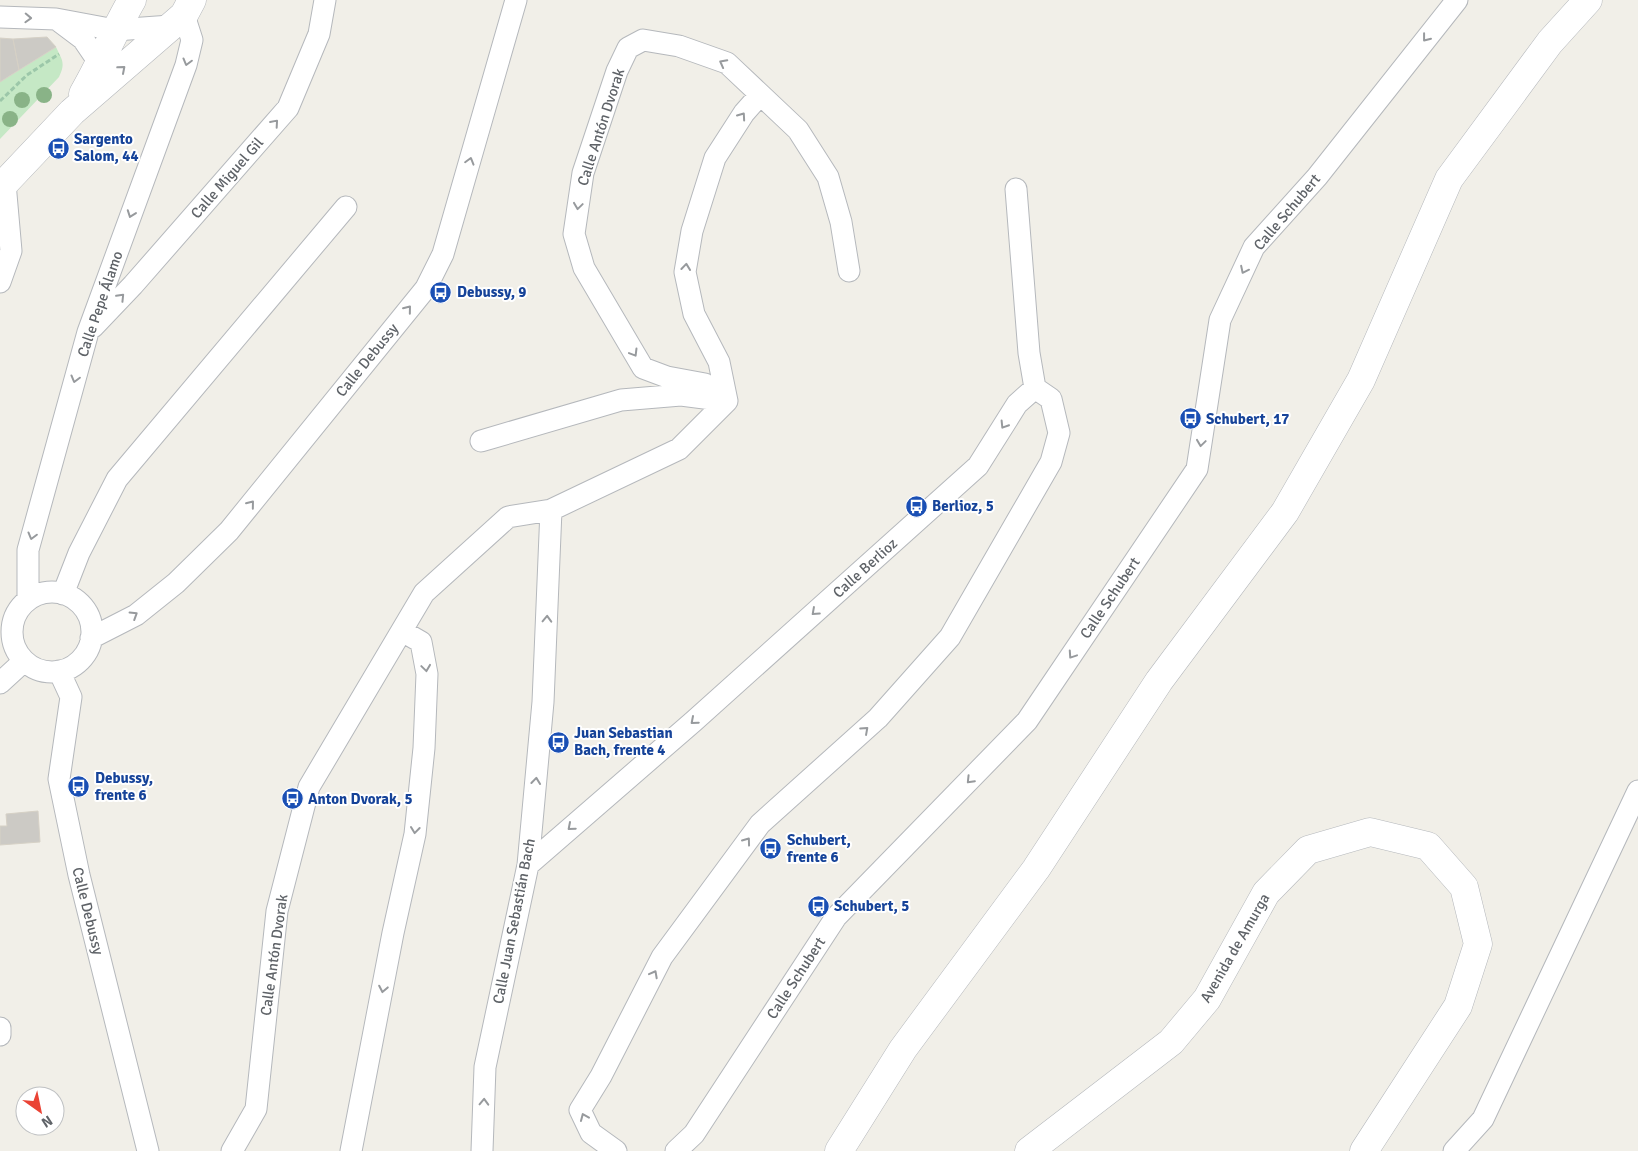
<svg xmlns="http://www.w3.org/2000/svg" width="1638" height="1151" font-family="Signika,sans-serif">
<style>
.green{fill:#c5e8c5}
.building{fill:#cccac5;stroke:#d6d1c6}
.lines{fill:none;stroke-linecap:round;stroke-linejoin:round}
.minor-casing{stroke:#b5b8bc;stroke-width:23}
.tertiary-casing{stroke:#b5b8bc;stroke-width:29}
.path{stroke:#9cc7a9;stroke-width:3;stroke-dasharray:5 2.5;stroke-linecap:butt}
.minor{stroke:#fff;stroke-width:21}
.tertiary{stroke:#fff;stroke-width:28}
.tree{fill:#89b387}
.oneway{stroke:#979a9d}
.labels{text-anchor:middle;stroke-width:4;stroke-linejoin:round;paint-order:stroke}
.street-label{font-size:15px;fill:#5f6368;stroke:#fff}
.transit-label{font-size:15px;font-weight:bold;fill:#164399;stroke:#fff;text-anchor:start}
</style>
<rect width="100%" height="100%" fill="#f1efe8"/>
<path class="green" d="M56,47c6,13 10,16 3,30l-59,62v-57z"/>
<path class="building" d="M47,37l9,10 -37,23 -6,-31z
M0,38l13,1 6,31 -19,12z
M38,811l2,31 -40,3v-19h7l-1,-12z"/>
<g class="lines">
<defs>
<path id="minor" d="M0,17l56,2 59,11 56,-4
M59,21l24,18 17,25
M1016,189l13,164 6,35
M0,282l11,-31 -6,-68
M93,327l40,-42 155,-177 31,-74 6,-34
M727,401l-22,-17 -38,-7 -24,-9 -59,-100 -10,-34 9,-61 34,-102 11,-23 15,-8 36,6 48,17 71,67 30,47 13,45 8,49
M727,401l-8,-39 -25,-48 -9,-42 7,-41 23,-73 29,-45 16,-18
M481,441l140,-41 60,-5 31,4
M12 632a40 40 0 1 1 80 0a40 40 0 1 1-80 0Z
M63,594l16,-41 38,-74 229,-272
M28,600v-50l60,-218 98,-267 6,-25 -8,-25
M91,638l45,-23 40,-32 53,-52 197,-243 17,-34 73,-254
M59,671l12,26 -12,82 20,96 69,276
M0,683l24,-22
M528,865l166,-144 284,-255 39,-62 18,-16
M0,1028v7
M232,1151l24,-42 21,-198 32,-124 115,-194 84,-76 43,-7 128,-61 48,-48
M351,1151l42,-218 22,-99 9,-86 3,-74 -6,-32 -19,-11
M482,1151l3,-84 43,-202 15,-163 8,-192
M616,1151l-25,-18 -11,-23 21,-34 61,-119 98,-133 118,-106 72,-81 101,-175 8,-29 -8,-34 -16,-11
M676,1151l18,-17 142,-217 191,-196 170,-252 23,-149 34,-73 63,-70 140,-177
M1454,1151l29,-32 155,-328"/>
<path id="tertiary" d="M83,94c18,-31 31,-63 49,-94
M0,188l72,-76 112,-97 8,-15
M839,1151l64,-102 133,-180 123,-188 126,-169 76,-132 88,-201 101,-137 38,-42
M1029,1151l142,-109 36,-43 59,-106 42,-43 62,-18 58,14 36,41 14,57 -20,62 -94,145"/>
</defs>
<use href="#minor" class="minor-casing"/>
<use href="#tertiary" class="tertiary-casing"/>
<path class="path" d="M0,101l27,-26 32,-21"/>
<use href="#minor" class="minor"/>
<use href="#tertiary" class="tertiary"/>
</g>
<g class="tree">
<circle cx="44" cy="95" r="8"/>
<circle cx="22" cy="100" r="8"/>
<circle cx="10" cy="119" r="8"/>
</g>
<defs><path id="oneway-chevron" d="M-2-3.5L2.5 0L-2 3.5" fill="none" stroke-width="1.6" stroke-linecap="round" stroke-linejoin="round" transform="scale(1.25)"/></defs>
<g class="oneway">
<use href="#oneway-chevron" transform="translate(28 18) rotate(2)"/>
<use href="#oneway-chevron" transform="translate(1426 38) rotate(128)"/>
<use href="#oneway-chevron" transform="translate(187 62) rotate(105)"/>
<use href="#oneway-chevron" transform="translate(723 63) rotate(-152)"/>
<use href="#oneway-chevron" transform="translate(122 69) rotate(-41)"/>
<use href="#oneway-chevron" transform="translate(742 116) rotate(-55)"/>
<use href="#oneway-chevron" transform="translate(275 123) rotate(-49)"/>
<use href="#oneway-chevron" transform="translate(470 161) rotate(-74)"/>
<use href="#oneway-chevron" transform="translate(578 206) rotate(98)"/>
<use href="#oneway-chevron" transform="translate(131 214) rotate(110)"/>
<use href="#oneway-chevron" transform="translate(686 267) rotate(-84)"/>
<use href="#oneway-chevron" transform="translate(1244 270) rotate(116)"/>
<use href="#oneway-chevron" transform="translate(121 297) rotate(-46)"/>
<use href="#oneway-chevron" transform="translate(408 309) rotate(-51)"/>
<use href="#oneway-chevron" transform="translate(634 353) rotate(59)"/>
<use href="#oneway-chevron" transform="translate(75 379) rotate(105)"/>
<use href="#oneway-chevron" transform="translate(1004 425) rotate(122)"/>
<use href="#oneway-chevron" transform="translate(1201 443) rotate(98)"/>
<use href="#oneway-chevron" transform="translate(251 504) rotate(-51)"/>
<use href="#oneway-chevron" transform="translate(32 536) rotate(105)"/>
<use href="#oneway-chevron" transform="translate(815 612) rotate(138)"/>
<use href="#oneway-chevron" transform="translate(134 615) rotate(-32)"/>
<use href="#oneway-chevron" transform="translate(547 619) rotate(-88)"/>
<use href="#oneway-chevron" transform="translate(1072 655) rotate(124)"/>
<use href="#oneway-chevron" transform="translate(426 668) rotate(82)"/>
<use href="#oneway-chevron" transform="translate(694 721) rotate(139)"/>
<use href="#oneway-chevron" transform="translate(865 730) rotate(-42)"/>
<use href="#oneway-chevron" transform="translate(970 780) rotate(134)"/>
<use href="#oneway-chevron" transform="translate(536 781) rotate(-84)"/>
<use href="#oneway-chevron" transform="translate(571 827) rotate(139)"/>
<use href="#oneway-chevron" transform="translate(415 830) rotate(97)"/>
<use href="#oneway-chevron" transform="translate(747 841) rotate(-54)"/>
<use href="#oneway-chevron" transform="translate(654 974) rotate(-62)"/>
<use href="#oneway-chevron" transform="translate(383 989) rotate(101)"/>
<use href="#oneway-chevron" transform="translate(484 1102) rotate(-88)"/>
<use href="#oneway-chevron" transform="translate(584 1117) rotate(-113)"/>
</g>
<defs>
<symbol id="bus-disc" viewBox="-11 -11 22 22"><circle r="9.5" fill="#1a4fb4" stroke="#fff"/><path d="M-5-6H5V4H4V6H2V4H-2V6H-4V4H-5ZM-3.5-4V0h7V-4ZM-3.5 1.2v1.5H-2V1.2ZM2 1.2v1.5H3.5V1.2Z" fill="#fff"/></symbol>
</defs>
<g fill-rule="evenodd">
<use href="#bus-disc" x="46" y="136" width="25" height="25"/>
<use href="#bus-disc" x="428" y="280" width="25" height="25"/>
<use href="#bus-disc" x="1178" y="406" width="25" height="25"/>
<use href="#bus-disc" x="904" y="494" width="25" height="25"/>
<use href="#bus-disc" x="546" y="730" width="25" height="25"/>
<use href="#bus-disc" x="66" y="774" width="25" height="25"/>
<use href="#bus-disc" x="280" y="786" width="25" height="25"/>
<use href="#bus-disc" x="758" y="836" width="25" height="25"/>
<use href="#bus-disc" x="806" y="894" width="25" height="25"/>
</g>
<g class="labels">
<g class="street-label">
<text transform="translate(601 127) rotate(-72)" y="5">Calle Antón Dvorak</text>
<text transform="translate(227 178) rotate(-49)" y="5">Calle Miguel Gil</text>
<text transform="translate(1287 212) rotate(-50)" y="5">Calle Schubert</text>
<text transform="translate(100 304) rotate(-71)" y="5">Calle Pepe Álamo</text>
<text transform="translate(367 360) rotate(-51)" y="5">Calle Debussy</text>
<text transform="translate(865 568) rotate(-42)" y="5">Calle Berlioz</text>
<text transform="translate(1110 598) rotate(-56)" y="5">Calle Schubert</text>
<text transform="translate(88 911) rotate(76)" y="5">Calle Debussy</text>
<text transform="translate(514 921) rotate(-79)" y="5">Calle Juan Sebastián Bach</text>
<text transform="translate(1235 948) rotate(-60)" y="5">Avenida de Amurga</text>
<text transform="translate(274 955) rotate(-82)" y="5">Calle Antón Dvorak</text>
<text transform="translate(796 978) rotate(-57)" y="5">Calle Schubert</text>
</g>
<g class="transit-label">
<text x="74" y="144">Sargento<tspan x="74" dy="17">Salom, 44</tspan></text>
<text x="457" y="297">Debussy, 9</text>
<text x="1206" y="424">Schubert, 17</text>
<text x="932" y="511">Berlioz, 5</text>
<text x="574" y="738">Juan Sebastian<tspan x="574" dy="17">Bach, frente 4</tspan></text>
<text x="95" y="783">Debussy,<tspan x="95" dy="17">frente 6</tspan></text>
<text x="308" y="804">Anton Dvorak, 5</text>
<text x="787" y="845">Schubert,<tspan x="787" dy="17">frente 6</tspan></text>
<text x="834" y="911">Schubert, 5</text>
</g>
</g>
<g transform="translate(40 1111) rotate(147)"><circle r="24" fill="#ffffff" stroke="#bfc1c3"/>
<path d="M0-4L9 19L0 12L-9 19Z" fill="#ea4335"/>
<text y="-8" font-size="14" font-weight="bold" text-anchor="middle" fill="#5f6368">N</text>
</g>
</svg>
